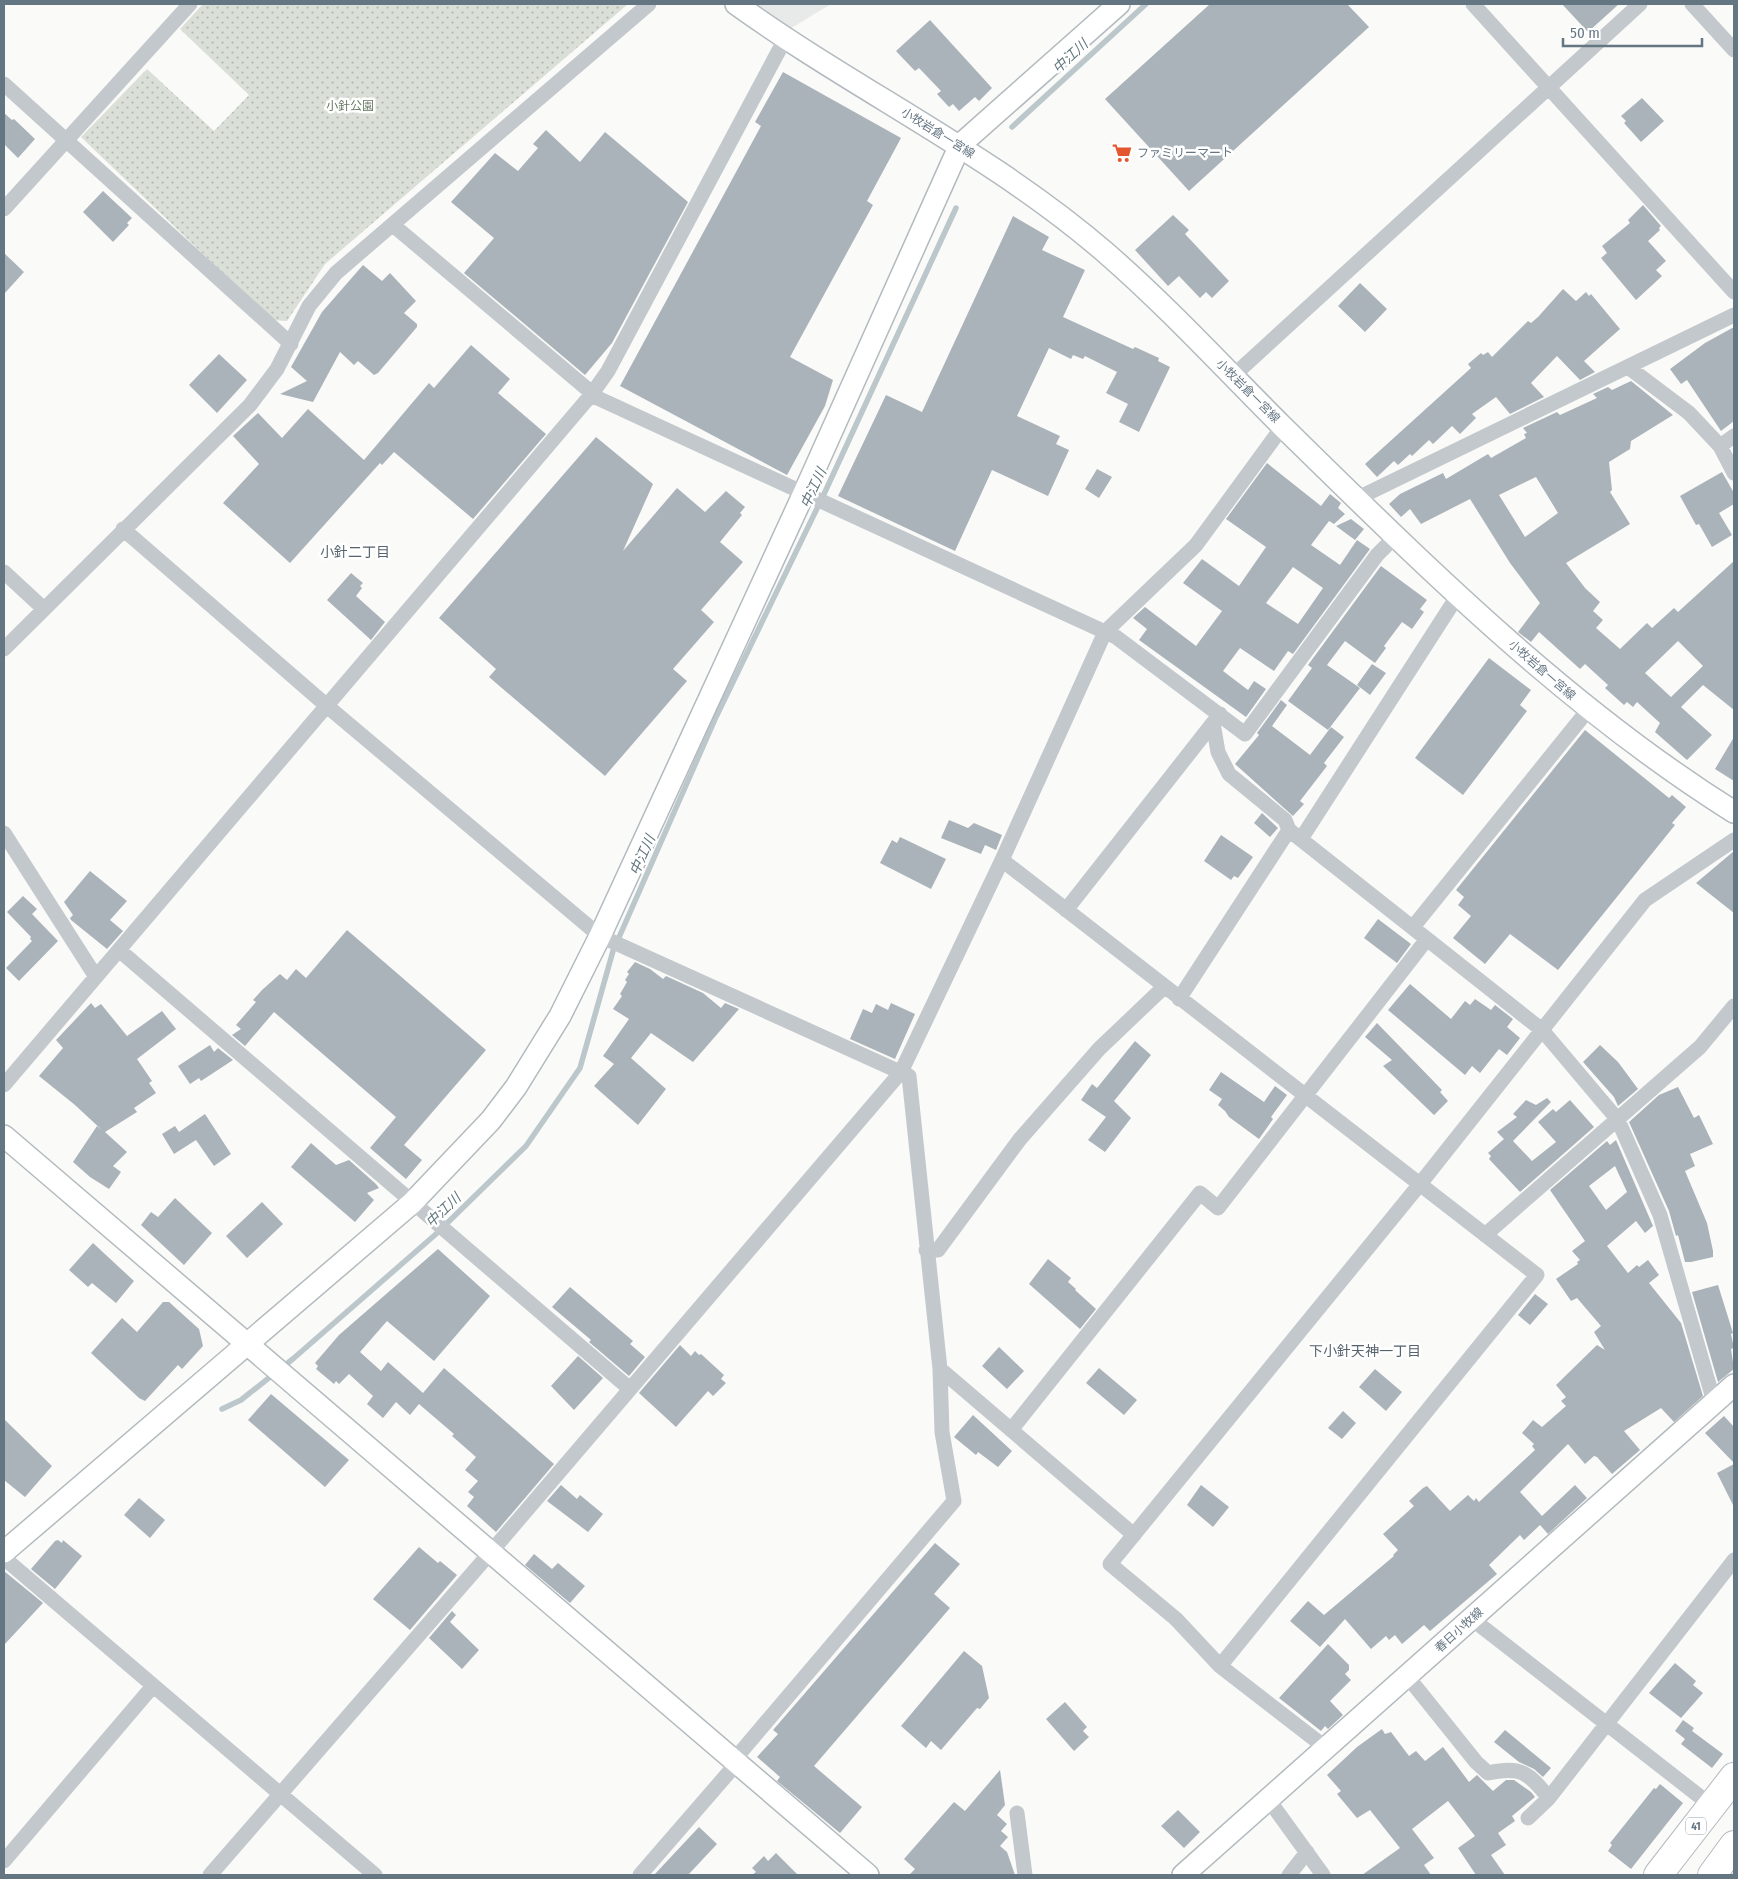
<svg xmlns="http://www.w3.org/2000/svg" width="1738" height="1879" font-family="'Fira Sans Condensed','Noto Sans JP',sans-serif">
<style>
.built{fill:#e8e9e9}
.park{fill:url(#park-dots)}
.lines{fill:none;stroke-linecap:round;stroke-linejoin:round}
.stream{stroke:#bbc7cb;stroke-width:5.5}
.building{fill:#aab3b9;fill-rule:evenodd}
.secondary-casing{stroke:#b3babf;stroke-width:24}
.highway-casing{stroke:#b4b9bd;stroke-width:30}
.street{stroke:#c3c8cc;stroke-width:15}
.secondary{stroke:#fff;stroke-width:21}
.highway{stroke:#fff;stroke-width:28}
.labels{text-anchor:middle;stroke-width:5;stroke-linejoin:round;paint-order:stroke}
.shield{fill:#fff;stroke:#939fa8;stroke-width:1}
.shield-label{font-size:11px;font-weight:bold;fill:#657683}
.park-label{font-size:12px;fill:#687a64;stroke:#fff}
.street-label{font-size:12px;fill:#657683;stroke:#fff}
.poi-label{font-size:12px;fill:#657683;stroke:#fff;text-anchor:start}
.water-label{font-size:14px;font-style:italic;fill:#60757c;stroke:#fff}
.neighbourhood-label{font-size:14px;fill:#57646e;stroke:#fff}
</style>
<defs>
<pattern id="park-dots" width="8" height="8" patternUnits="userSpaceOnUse" patternTransform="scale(1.25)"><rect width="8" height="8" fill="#dadfd7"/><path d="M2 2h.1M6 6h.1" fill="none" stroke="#b4b9b4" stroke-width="1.8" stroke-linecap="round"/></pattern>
</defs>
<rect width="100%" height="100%" fill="#fafaf8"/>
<path class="built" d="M752,4h79l-43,26z"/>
<path class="park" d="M203,4h425l-303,260 -38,57 -15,-1 -191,-183 66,-68 67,62 35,-36 -69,-66z"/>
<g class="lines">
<path class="stream" d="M1012,127l134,-123
M222,1409l19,-9 53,-42 142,-124 90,-88 54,-78 33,-117 103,-234 109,-225 131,-284"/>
</g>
<path class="building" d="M1210,4h137l22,23 -180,164 -84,-92z
M1562,4h57l-31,28z
M930,20l62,68 -13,13 -4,-4 -16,14 -6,-7 -4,3 -12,-13 4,-3 -22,-23 -4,3 -19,-20z
M783,72l118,66 -34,63 6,4 -83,152 43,23 -8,26 -38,69 -167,-89 141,-260 -6,-4z
M1642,98l22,23 -23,21 -17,-19 2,-2 -5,-5z
M4,113l8,7 2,-1 21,20 -17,19 -14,-14z
M546,130l34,32 25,-30 83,70 -76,141 -27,32 -121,-102 30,-35 -43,-36 44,-49 23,18 20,-23 -5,-4z
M103,191l29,27 -5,5 2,2 -16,17 -30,-30z
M1643,205l18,21 -2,2 1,2 -12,11 18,20 -10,9 6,6 -26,24 -35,-42 6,-5 -5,-7 28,-23 -2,-3z
M1173,215l16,15 -4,4 44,47 -17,17 -6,-6 -6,6 -21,-22 -11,10 -33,-36z
M1013,216l36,21 -7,13 43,20 -22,47 70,32 2,-2 24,11 -1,3 12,6 -31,65 -20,-10 9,-18 -22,-11 11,-21 -32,-16 -2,3 -10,-4 -2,4 -22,-11 -32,68 43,20 -4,8 13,6 -21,46 -56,-26 -37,81 -117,-55 48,-101 36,17z
M4,253l20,19 -20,22z
M363,265l19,16 8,-8 26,28 -12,12 13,11v3l-39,46 -4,2 -16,-14 -4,4 -14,-13 -27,50 -33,-8 27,-13 -16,-14 31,-55z
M1360,283l27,26 -22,23 -27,-26z
M1563,289l13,12 10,-9 3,4 2,-2 29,35 -36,32 11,11 -15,8 -23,-24 -26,27 13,14 -34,17 -14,-17 -24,17 4,4 -16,16 -8,-8 -19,18 -4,-4 -17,16 -2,-2 -12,11 -4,-4 -17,16 -12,-13 106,-96 -3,-4 13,-11 2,2 5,-3 4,5 36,-36 3,2 7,-6z
M1734,327v94l-13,10 -34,-51 -6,4 -11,-15 35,-26z
M471,345l39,34 -12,14 48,41 -73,85 -79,-67 -12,13 -2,-2 -90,100 -67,-60 36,-39 -26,-28 25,-23 24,25 26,-29 56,51 65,-77 5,5z
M219,354l28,26 -30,33 -28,-28z
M1631,381l42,34 -42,26 -1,8 -21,13 3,28 -2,2 20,32 -64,39 19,25 15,14 -7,9 10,9 -7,8 24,21 27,-26 5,5 22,-20 4,4 56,-51v149l-31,-25 -22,22 31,28 -25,25 -32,-28 5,-9 -23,-21 -4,5 -6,-5 -3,3 -19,-17 3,-3 -23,-21 -5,5 -41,-37 -8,10 -13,-10 22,-29 -30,-40 -40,-64 -49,25 -11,-15 -9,8 -12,-13 11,-10 43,-21 3,6 42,-25 3,4 35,-20 -2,-4 3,-1 -4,-5 34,-16 3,3 37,-17 -4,-4 15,-7 4,3zM1536,477l22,36 -33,24 -26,-42zM1678,641l25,25 -32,31 -26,-24z
M596,437l57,47 -30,67 54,-63 28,24 21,-21 19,16 -5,6 2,2 -22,27 23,20 -42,48 13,12 -41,47 14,12 -82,95 -116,-99 7,-8 -57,-51z
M1267,463l54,43 9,-12 11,9 -3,5 7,6 -11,10 -5,-3 -18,24 29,20 17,-25 13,9 -77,105 -5,-3 -14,20 -34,-23 -17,23 25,19 6,-9 12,8 -20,28 -107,-77 8,-11 -14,-11 12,-11 51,39 26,-35 -39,-28 19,-24 37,27 27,-39 -40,-28zM1293,567l30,21 -25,36 -32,-21z
M1097,469l15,8 -13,21 -14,-9z
M1722,472l12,21v11l-15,9 13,22 -20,12 -13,-23 -3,1 -16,-29z
M1351,519l13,10 -9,11 -19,-14z
M1381,566l46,34 -7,9 4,3 -12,17 -10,-7 -18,24 2,2 -11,15 -30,-22 -18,24 33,23 -32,42 -40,-29 24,-33 -4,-3z
M351,573l12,10 -3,3 2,2 -6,8 29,26 -14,18 -44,-40z
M1489,658l42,32 -11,15 7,6 -64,84 -48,-37z
M1372,664l14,9 -16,22 -13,-10z
M1281,700l6,5 -15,21 38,29 21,-28 13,10 -20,26 3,3 -27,35 4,3 -11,12 -58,-52 24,-29 -2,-2z
M1585,730l84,68 3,-3 14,12 -14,16 3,2 -117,145 -48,-36 -25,30 -32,-26 18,-22 -13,-11 6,-8 -8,-7z
M1734,737v44l-19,-12z
M1262,813l16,15 -8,9 -16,-14z
M949,820l19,8 6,-5 28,12 -6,15 -11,-5 -4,9 -40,-16z
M1221,835l32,22 -15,21 -4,-2 -3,4 -27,-19z
M900,837l46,22 -15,30 -51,-26 12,-23 5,3z
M1734,851v62l-38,-30z
M90,871l37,30 -17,19 13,11 -16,18 -36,-29 -1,-2 3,-3 -9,-13z
M23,896l14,13 -5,5 26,27 -39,40 -13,-13 26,-27 -2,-2 1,-2 -24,-25z
M1378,919l33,25 -14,19 -33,-25z
M347,930l139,120 -82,95 18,15 -16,19 -36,-31 26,-31 -122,-105 -29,34 -13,-11 9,-6 -5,-4 20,-23 -3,-2 9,-10 18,-16 7,6 9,-11 10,9z
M635,962l15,7 13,10 3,-3 37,17 18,15 4,-5 14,6 -46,53 -42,-29 -20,25 35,31 -28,36 -44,-39 20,-22 -11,-8 26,-37 -16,-10 9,-13 -2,-2 7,-12 -2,-2 4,-6 -2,-2z
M1410,984l41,35 14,-18 5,4 5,-6 16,11 4,-5 18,14 -6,8 13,11 -13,17 -8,-6 -19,24 -8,-7 -7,9 -77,-65z
M91,1003l4,5 6,-4 26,32 35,-25 14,18 -39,30 15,22 -3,2 7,10 -22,15 3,4 -32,20 22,20 -14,14 8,6 -12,17 -19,-12 -17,-15 24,-36 6,5 -28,-26 -36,-29 24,-28 -7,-8z
M891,1003l24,11 -20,45 -45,-20 13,-30 9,4 4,-9 12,6z
M1377,1023l65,67 -2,2 8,9 -14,14 -51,-49 9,-6 -27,-23z
M1135,1041l16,14 -37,46 17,17 -26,34 -17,-12 18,-23 -25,-17 11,-16 5,4z
M210,1045l4,7 4,-4 15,12 -32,21 -2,-3 -9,6 -12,-18z
M1600,1045l18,17 20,27 -20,17 -4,-9 -31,-35z
M1221,1072l43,30 11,-16 12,9 -16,22 2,2 -14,20 -30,-22 -4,-6 -7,-6 4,-6 -13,-9z
M1678,1087l16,31 5,-3 14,29 -23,10 5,12 -10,5 22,52 6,28v6l-22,5h-6l-7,-27 -2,1 -7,-25 -40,-89 30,-27z
M1547,1098l4,4 -38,39 19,20 24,-19 -18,-20 15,-13 3,3 14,-12 24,27 -74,65 -31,-33 2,-3 -3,-3 16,-14 -7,-7 20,-15 -4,-3 13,-14 10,5z
M205,1114l26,40 -17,12 -18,-26 -22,14 -12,-20 13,-8 4,6z
M1616,1140l37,86 -8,7 -9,-12 -29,25 21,27 9,-8 2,2 9,-7 11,15 -10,8 32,40 22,73 -29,26 -13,-14 -37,23 16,19 -28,24 -15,-17 -3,-1 -9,8 -17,-20 -48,48 22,24 33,-31 12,13 -39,36 -8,-9 -16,15 -4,-5 -31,30 8,9 -67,57 -6,-6 -22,19 -7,-9 -6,5 -3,-4 -15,13 -26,-30 -25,28 -30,-26 18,-20 16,14 70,-59 -1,-1 5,-5 -15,-16 31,-28 -5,-5 14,-13 4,-2 23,25 18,-16 6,6 2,-3 3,4 56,-52 -3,-4 2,-2 -12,-11 11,-13 9,7 24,-21 -5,-5 5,-4 -10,-12 41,-40 8,5 -11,-18 7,-6 -24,-28 -6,3 -15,-22 22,-15 -1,-2 3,-2 -8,-9 13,-10 -35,-51 57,-49 3,4zM1615,1166l12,26 -21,18 -17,-24z
M311,1143l25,22 13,-5 27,24 3,4 -12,5 7,7 -19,22 -64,-55z
M175,1198l37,35 -28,32 -43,-40 10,-13 7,5z
M262,1202l21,22 -36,34 -21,-22z
M93,1243l41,38 -18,22 -24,-20 -4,4 -19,-17z
M438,1249l52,47 -56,65 -47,-40 -27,31 21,19 7,-9 35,31 21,-25 110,96 -58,68 -29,-26 7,-9 -6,-5 10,-11 -13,-11 11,-13 -24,-21 2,-2 -35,-30 -9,11 -14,-13 -13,16 -16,-14 6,-8 -24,-22 -10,10 -3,-3 -2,3 -18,-15 2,-3 -3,-3 24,-28z
M1048,1259l23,19 -3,4 8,7 -1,1 21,19 -16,20 -51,-45z
M1718,1285l15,48 -2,1 3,14 -3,1 3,20 -16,13 -26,-90z
M570,1287l63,54 -3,3 15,13 -16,19 -40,-34 2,-2 -39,-33z
M1535,1294l13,10 -18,21 -12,-10z
M163,1302h6l30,27 4,17 -21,23 -4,-4 -33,36 -6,-3 -48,-45 31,-35 15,14z
M680,1345l11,11 4,-5 4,4 2,-1 23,21 -3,4 5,4 -13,13 -5,-5 -32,36 -37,-34z
M999,1347l25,24 -17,18 -25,-23z
M578,1356l25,22 -29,32 -23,-24z
M1099,1368l38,32 -13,15 -38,-32z
M1375,1369l27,23 -16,19 -27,-24z
M271,1394l78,66 -24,27 -77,-67z
M1343,1411l13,12 -14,16 -14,-11z
M973,1415l39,36 -14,16 -20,-15 -2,3 -22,-18z
M1724,1416l10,11v36l-29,-30z
M4,1419l48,47 -27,31 -21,-17z
M1734,1464v43l-17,-34z
M561,1485l16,14 3,-4 23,19 -15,18 -41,-31z
M1201,1485l28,22 -16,20 -26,-22z
M139,1498l26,22 -15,18 -26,-23z
M58,1540l4,3 1,-3 19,16 -27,33 -24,-20 24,-28z
M935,1543l25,21 -26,30 16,14 -136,158 48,41 -22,26 -63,-52 3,-4 -23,-20 21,-23 -5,-4z
M419,1547l19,16 2,-2 17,14 -47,55 -37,-31z
M534,1554l18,15 6,-6 27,23 -15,17 -45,-38z
M4,1571l39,32 -39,42z
M452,1611l4,4 -6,7 29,28 -17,19 -33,-31z
M1328,1644l21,21v5l-4,4 6,6 -21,21 13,14 -15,14 -3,-3 -4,5 -42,-33z
M964,1651l18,15 7,32 -9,11 -3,-1 -36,42 -10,-9 -5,7 -25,-22z
M1675,1663l21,18 -3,4 10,8 -22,25 -32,-25z
M1065,1702l22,25 -4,4 6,6 -15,14 -28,-32z
M1683,1720l11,8 -2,3 31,23 -11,14 -31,-24 4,-5 -10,-8z
M1382,1729l3,5 6,-2 18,24 7,-5 9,10 18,-14 26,35 8,-7 16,16 13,-11h8l17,12 4,5 -23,19 3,5 -17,12 8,12 -15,10 14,20h-29l-18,-27 17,-12 -27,-35 -36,28 22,29 -10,7 7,10h-69l38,-27 -30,-38 -13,8 -20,-24 4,-3 -14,-16 30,-28z
M1505,1730l46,38 -8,9 -9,-8 -15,-7 -25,-20z
M1000,1770l5,35 -8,10 10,9 -6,7 7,6 -8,9 7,6 8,23h-106l6,-6 -11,-10 50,-57 11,9z
M1660,1784l23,19 -52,66 -23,-18 4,-6 -2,-2 44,-55 2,1z
M1178,1810l22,22 -16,16 -23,-22z
M699,1827l18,17 -29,31h-34z
M776,1853l22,22h-46l4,-3 -4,-4 12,-12 4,5z"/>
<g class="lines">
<defs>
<path id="secondary" d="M736,4c121,87 257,151 370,249 62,54 118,115 176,173 142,139 283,280 452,386
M4,1136l864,739
M4,1552l408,-349 79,-83 25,-33 44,-71 40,-80 204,-443 156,-348 159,-141
M1183,1875l551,-490"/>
<path id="highway" d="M1658,1875l76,-98
M1712,1875l22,-30"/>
</defs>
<use href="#secondary" class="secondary-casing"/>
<use href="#highway" class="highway-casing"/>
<path class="street" d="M1473,4l261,288
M1692,4l42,46
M4,84l287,260
M4,209l186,-205
M393,225l199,168
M1628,367l61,46 31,33 14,27
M1233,376l407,-372
M591,395l525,242 129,97 132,-179 20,-20
M1720,446l14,-10
M1358,498l376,-183
M123,529l204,177 273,230 309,140 31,293 2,63 12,69 -220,259
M4,572l40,37
M4,649l246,-244 27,-36 32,-63 27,-33 313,-269
M1220,714l-7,9 5,29 11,22 56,46 4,10 253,200 76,90 42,95 54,187
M4,833l92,144
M1301,839l157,-244
M1002,860l535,415 -317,391
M1066,910l147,-187
M1413,927l175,-217
M119,950l511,439
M1179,999l110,-169
M4,1085l587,-690 17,-24 177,-332
M1485,1235l215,-188 34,-41
M926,1250h12l82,-111 79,-90 65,-62
M940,1369l194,166
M1011,1430l189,-237 18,15 209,-269
M4,1558l371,317
M1472,1619l240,187
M1407,1676l69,86 12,11c33,-7 40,-1 61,25
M1326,1748l-106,-82 -44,-47 -66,-55 310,-380 225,-284 89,-60
M1268,1799l55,76
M1017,1813l8,62
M1528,1818l21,-20 185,-238
M4,1861l149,-175
M210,1875l280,-322 411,-481 101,-212 103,-228 91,-87 87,-119
M640,1875l97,-112
M1289,1875l18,-23"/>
<use href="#secondary" class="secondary"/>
<use href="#highway" class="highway"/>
</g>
<defs>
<symbol id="supermarket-bare" viewBox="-9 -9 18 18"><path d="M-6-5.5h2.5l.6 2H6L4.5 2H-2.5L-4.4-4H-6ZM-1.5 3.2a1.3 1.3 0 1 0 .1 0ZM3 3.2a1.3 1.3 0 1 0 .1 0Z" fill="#e4572e" stroke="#fff" stroke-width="2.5" paint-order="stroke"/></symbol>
</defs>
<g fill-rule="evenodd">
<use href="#supermarket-bare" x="1108" y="139" width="28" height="28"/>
</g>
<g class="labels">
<rect class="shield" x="1686" y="1817.5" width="20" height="17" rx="4"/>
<g class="shield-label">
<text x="1696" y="1830">41</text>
</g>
<g class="park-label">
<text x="350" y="110">小針公園</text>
</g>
<g class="street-label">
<text transform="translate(938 133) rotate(32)" y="4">小牧岩倉一宮線</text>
<text transform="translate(1248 391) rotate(45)" y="4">小牧岩倉一宮線</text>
<text transform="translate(1542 670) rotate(41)" y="4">小牧岩倉一宮線</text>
<text transform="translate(1459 1630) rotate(-42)" y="4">春日小牧線</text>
</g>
<g class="poi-label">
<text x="1137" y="157">ファミリーマート</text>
</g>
<g class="water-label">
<text transform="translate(1070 56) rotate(-43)" y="5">中江川</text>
<text transform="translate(813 488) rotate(-65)" y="5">中江川</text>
<text transform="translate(642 855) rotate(-66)" y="5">中江川</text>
<text transform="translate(443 1210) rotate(-44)" y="5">中江川</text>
</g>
<g class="neighbourhood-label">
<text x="355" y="557">小針二丁目</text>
<text x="1365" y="1356">下小針天神一丁目</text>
</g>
</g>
<rect width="1738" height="1879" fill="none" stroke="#657683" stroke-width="10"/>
<path d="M1563 38v8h139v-8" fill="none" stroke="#657683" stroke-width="2.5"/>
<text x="1570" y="38" font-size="15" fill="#657683" stroke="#ffffff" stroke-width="4" paint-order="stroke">50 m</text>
</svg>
